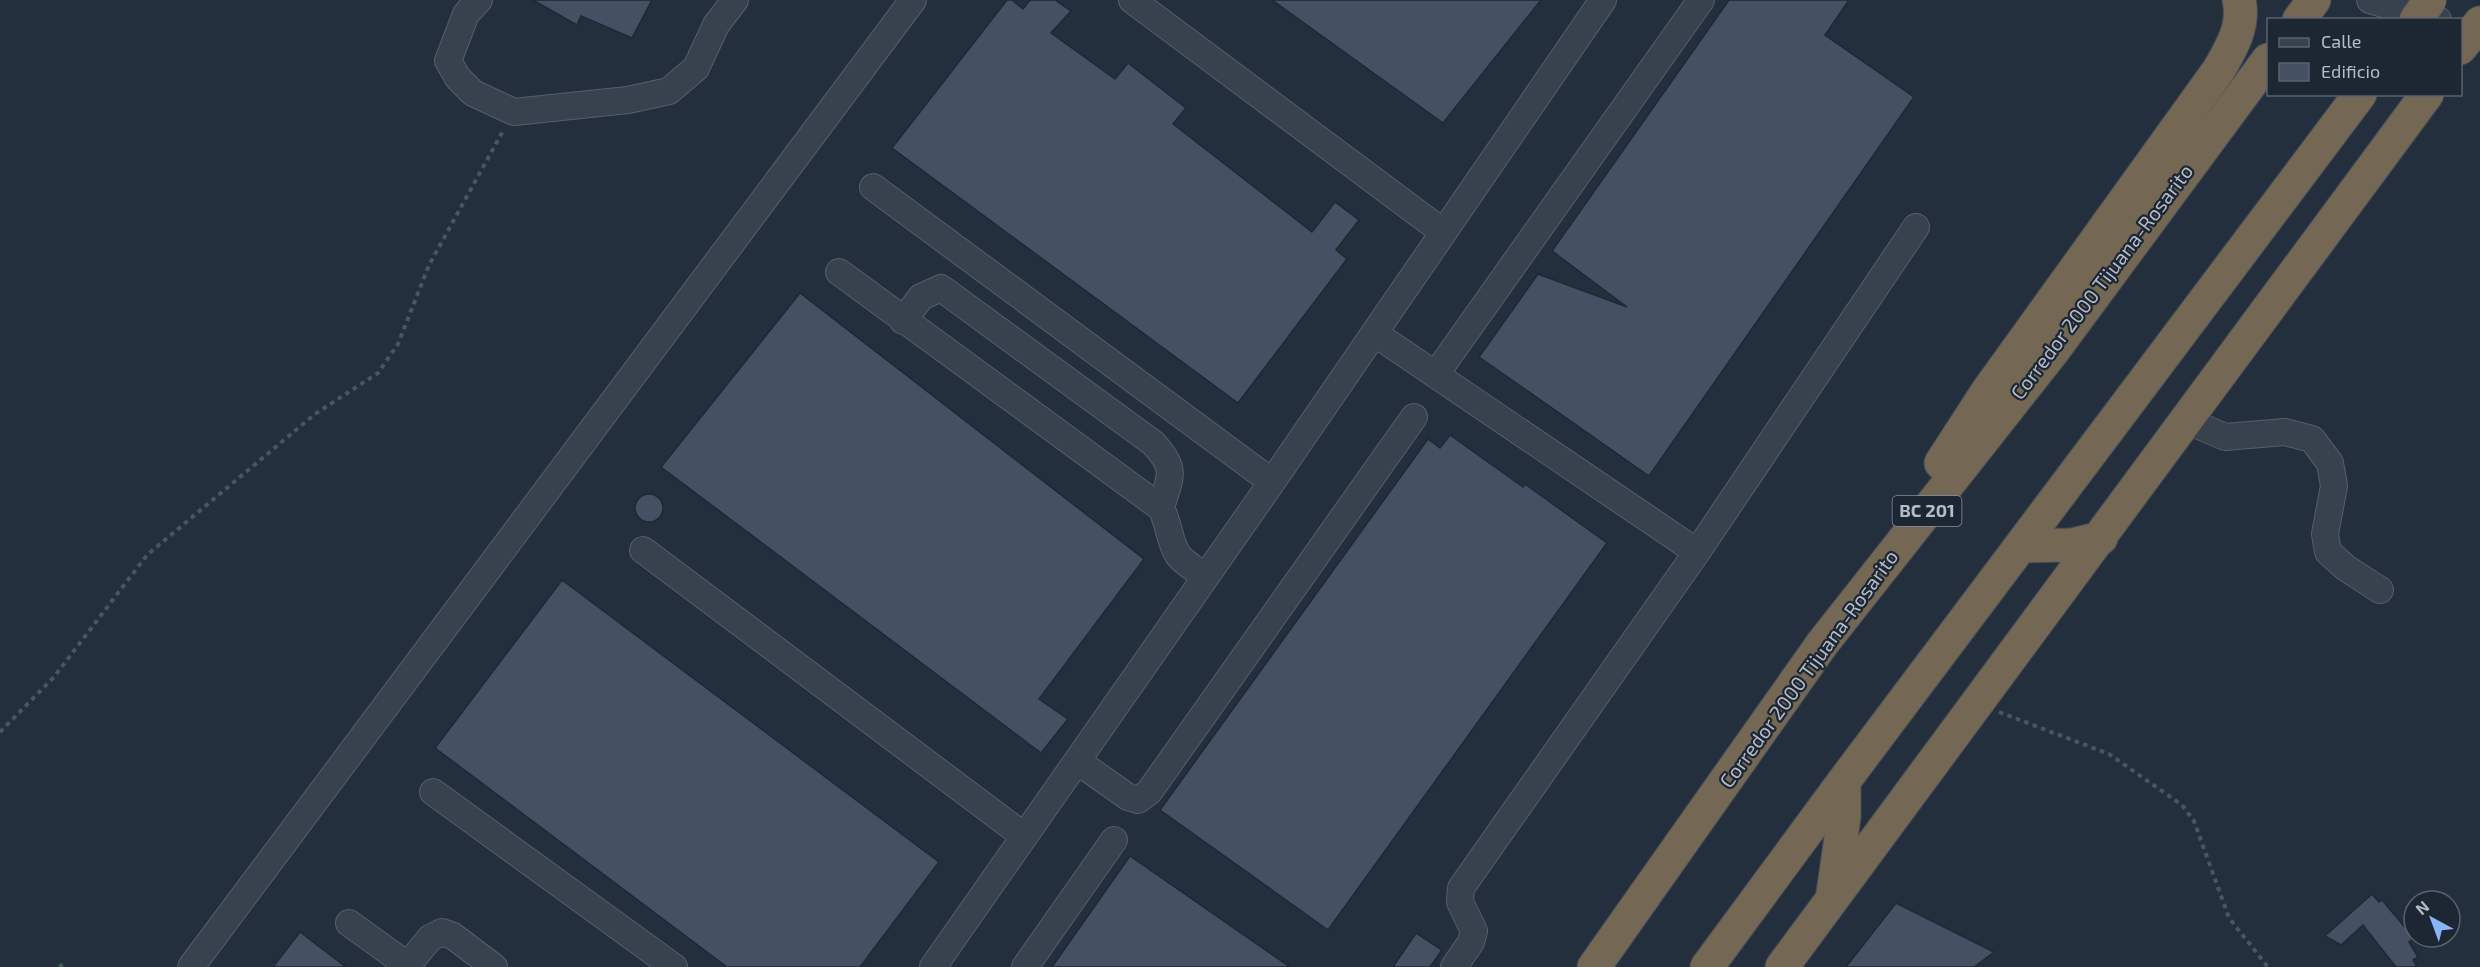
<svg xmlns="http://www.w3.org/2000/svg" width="2480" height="967" font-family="'Exo 2',sans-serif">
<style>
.building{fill:#455162;stroke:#1f2835;stroke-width:1.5}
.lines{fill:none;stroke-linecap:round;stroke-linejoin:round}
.minor-casing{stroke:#565f6c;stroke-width:28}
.highway-casing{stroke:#434c59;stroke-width:35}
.path{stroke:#44595c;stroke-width:4;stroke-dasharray:4.5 4.5;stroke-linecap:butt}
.minor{stroke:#38414e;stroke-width:26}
.highway{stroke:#746855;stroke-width:33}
.highway-bridge-casing{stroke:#434c59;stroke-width:35;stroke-linecap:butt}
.highway-bridge{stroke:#746855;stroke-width:33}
.labels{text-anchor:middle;stroke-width:4.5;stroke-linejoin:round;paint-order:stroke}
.shield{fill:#1d2633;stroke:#878f9c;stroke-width:1.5}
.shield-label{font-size:18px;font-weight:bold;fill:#b4bcc9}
.street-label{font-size:20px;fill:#b4bcc9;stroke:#1d2633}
</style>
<rect width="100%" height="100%" fill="#242f3e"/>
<path class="building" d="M533,0h119l-20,38 -51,-22 -4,9z
M1007,0h5l11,9 7,-9h25l16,11 -20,22 64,46 13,-16 58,45 -13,16 139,108 23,-30 24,18 -23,30 11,9 -109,144 -346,-255z
M1272,0h269l-98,123z
M1729,0h120l-24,35 89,62 -265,379 -170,-119 59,-83 89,33 -75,-56z
M800,293l344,266 -105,140 29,20 -27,34 -380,-286z
M1450,435l73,52 2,-3 82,59 -279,387 -168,-120 268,-371 12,9z
M635 508a14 14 0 1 1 28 0a14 14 0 1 1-28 0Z
M562,580l377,282 -79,105h-133l-292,-219z
M1130,856l160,111h-238z
M2372,894l7,8 3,-2 32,38 -5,4 9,15 -5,3 4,7h-21l-33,-42 -22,20 -16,-9z
M1896,903l98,49 -20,15h-128z
M300,932l46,35h-73z
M1416,933l26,17 -12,17h-37z"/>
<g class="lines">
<defs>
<path id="minor" d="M479,0l-13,14 -18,47 10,17 15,15 41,19 114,-12 41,-9 27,-23 20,-43 19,-25
M1132,0l311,232
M2370,0l68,20
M873,187l399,295
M839,272l322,236c8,15 8,33 17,47 6,8 19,15 27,22
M903,321l18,-24 20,-9 212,155c25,27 17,33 8,65
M1374,333l323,219
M1436,374l265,-374
M2188,421l37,16 60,-5 27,7 18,24 4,23 -9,48 3,18 18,16 34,22
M643,550l381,286
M1077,761l51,36 10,3 11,-8 265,-375
M433,792l241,175
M349,923l61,44
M408,965l22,-27 12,-6 11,4 41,31
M191,967l722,-967
M933,967l339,-485 331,-482
M1025,967l89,-127
M1454,967l17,-25 3,-11 -14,-29 1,-14 236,-336 219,-325"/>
<path id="highway" d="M2299,20l15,-20
M2460,48l20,-25
M1941,463l46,-71 231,-321c13,-22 27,-45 21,-71
M2021,546l51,-1 29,-7
M1833,893l11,-76v-36
M1594,967l228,-323 231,-293 215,-291
M1707,967l137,-186 516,-687
M1782,967l645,-873"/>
</defs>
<use href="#minor" class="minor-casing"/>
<use href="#highway" class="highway-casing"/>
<path class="path" d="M1999,712l110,42 73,51 12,16 35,97 39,49
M0,732l54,-55 93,-122 168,-141 63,-41 20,-29 31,-79 74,-134
M59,967l6,-4"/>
<use href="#minor" class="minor"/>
<use href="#highway" class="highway"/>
<defs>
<path id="highway-bridge" d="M2416,20l14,-20"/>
</defs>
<use href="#highway-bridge" class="highway-bridge-casing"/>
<use href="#highway-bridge" class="highway-bridge"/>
</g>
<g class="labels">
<rect class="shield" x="1892.5" y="496" width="69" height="30" rx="4.5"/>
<g class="shield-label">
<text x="1927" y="517">BC 201</text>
</g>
<g class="street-label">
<text transform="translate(2102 282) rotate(-53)" y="7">Corredor 2000 Tijuana-Rosarito</text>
<text transform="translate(1809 669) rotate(-54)" y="7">Corredor 2000 Tijuana-Rosarito</text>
</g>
</g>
<rect x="2267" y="18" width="195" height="78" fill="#1d2633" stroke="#59626f" stroke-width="1.5"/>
<rect x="2279" y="38" width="30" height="9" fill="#38414e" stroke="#59626f" stroke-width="1.5"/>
<text x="2321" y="48" font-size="18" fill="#b4bcc9">Calle</text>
<rect x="2279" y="63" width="30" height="18" fill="#455162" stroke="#59626f" stroke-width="1.5"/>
<text x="2321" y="78" font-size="18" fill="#b4bcc9">Edificio</text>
<g transform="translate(2432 919) rotate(319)"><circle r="28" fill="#1d2633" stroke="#59626f" stroke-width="1.5"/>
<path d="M0-4.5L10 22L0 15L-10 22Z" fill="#8ab4f8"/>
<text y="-9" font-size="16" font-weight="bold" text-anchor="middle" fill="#b4bcc9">N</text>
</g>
</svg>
